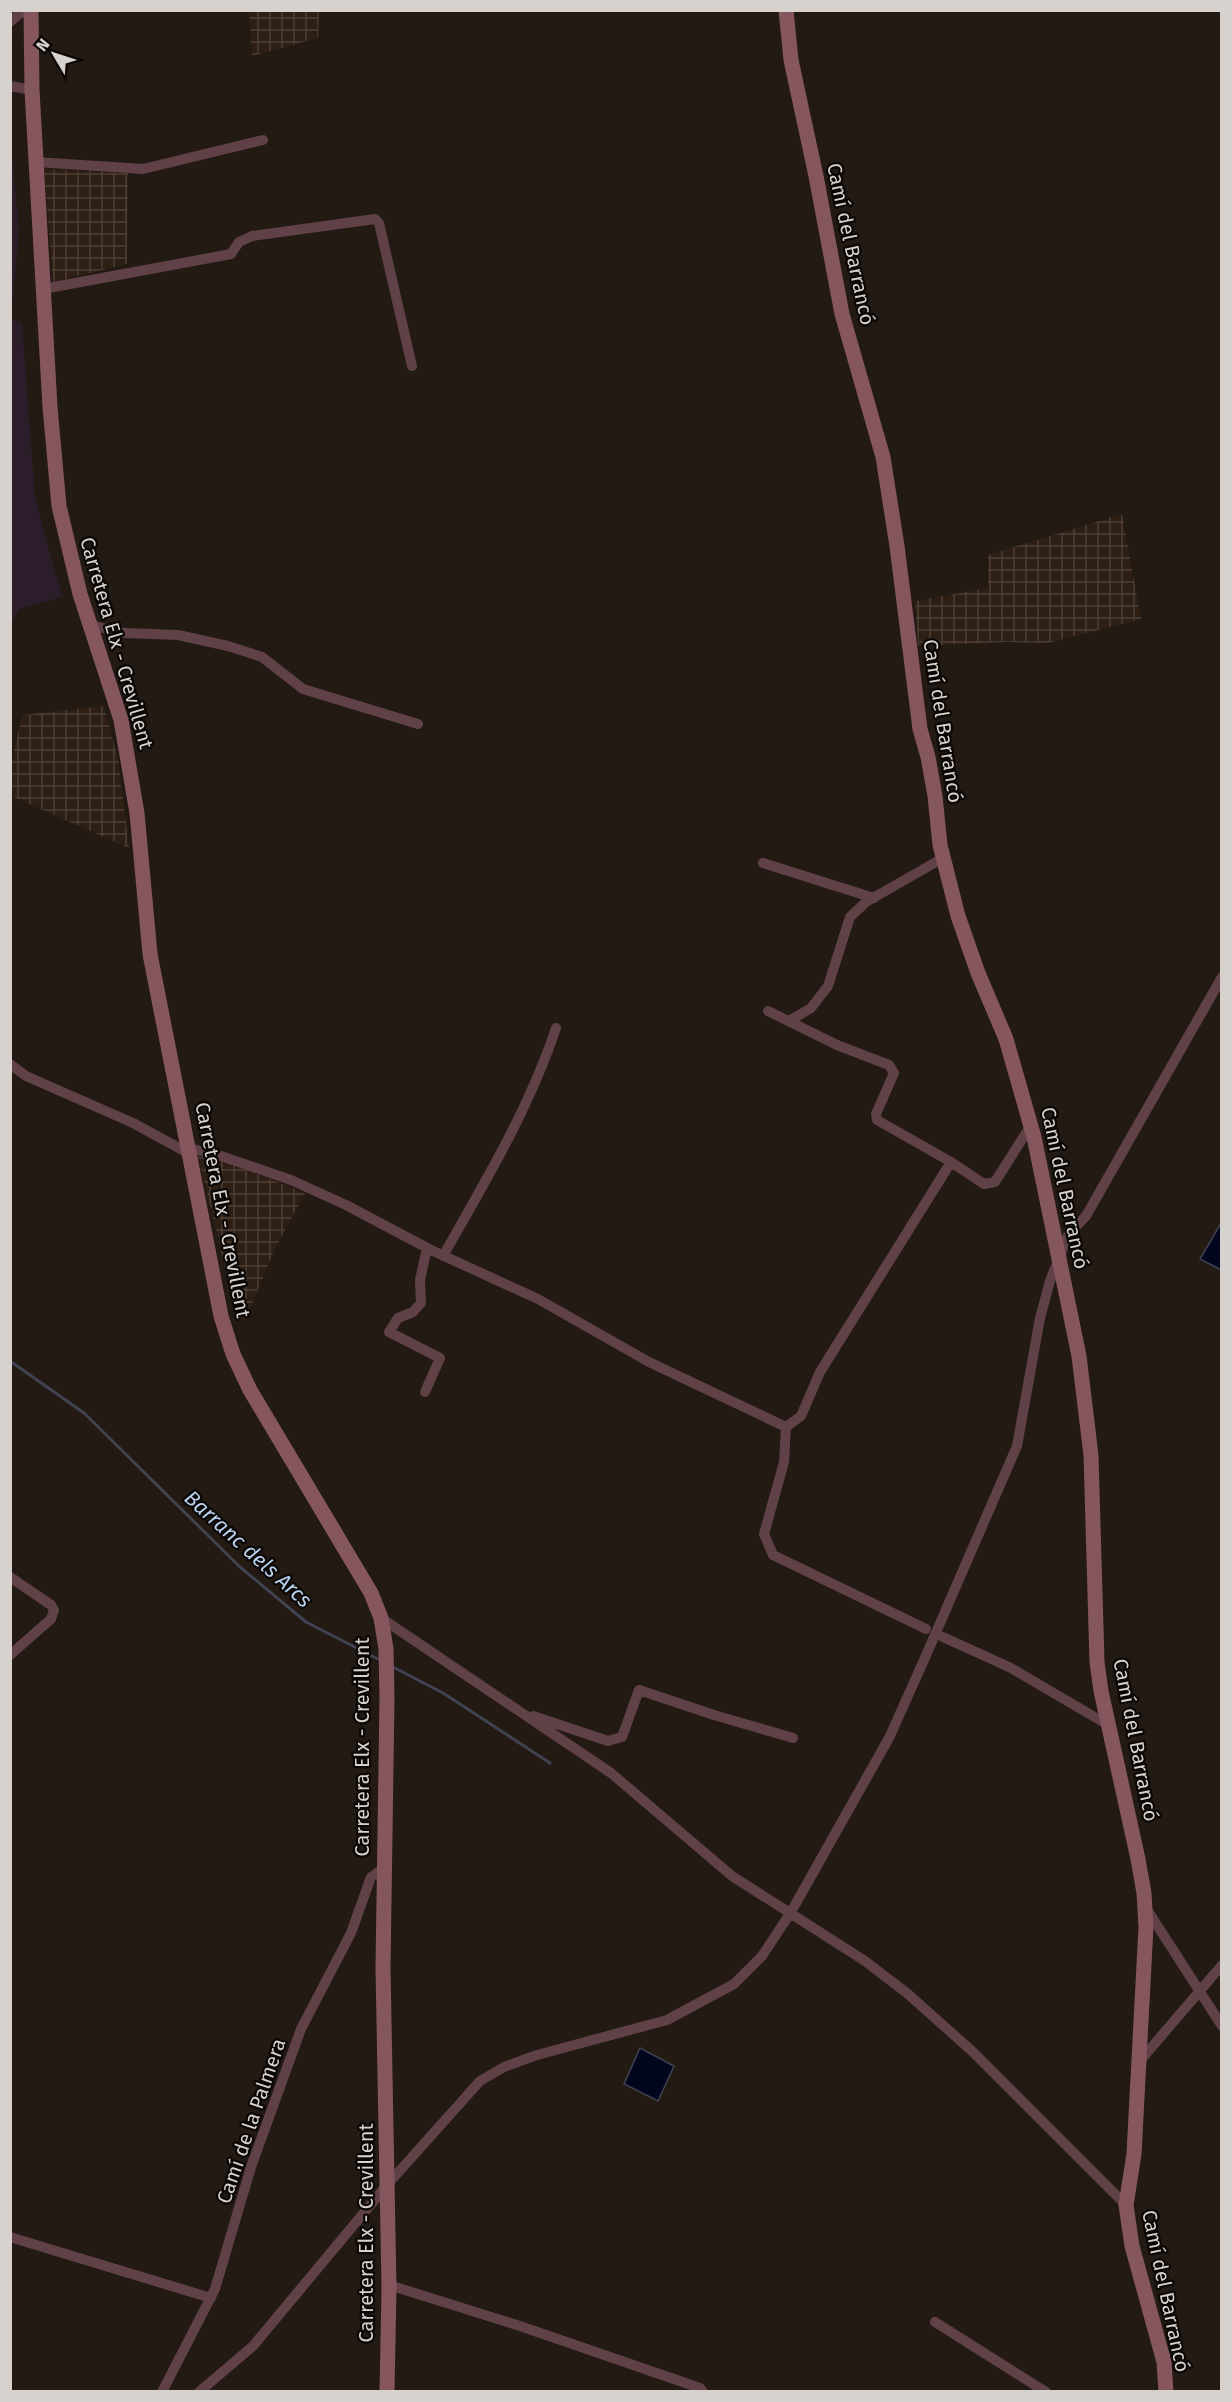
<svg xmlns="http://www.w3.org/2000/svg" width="1232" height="2402" font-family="'Fira Sans',sans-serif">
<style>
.industrial{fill:url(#industrial-grid)}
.education{fill:#2b1e2a}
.water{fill:#00061d;stroke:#404352;stroke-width:1.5}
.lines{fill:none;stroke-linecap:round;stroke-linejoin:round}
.stream{stroke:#404352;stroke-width:3}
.street{stroke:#604147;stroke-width:10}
.secondary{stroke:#86565f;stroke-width:15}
.labels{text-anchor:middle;stroke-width:4.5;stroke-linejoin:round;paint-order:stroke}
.street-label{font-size:20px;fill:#d7d2cd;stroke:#090604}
.water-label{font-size:21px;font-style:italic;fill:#b8d2f0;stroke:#090604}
</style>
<defs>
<pattern id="industrial-grid" width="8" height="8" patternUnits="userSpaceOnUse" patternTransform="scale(1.5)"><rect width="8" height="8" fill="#2e1f14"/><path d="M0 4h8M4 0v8" fill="none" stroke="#4c3f35"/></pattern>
</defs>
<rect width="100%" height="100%" fill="#221a13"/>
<path class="industrial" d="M249,11h70l-1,27 -66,18z
M44,169l84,4 -1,91 -74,18z
M1122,514l19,105 -93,24 -41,-1 -89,4 -3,-45 73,-13v-33z
M104,706l14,53 11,89 -118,-52v-31l11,-50z
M198,1156l24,4 83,33 -30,56 -30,71 -8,-2z"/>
<path class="education" d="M11,141l8,89 -8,89 -1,-178z
M11,320l11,3 13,175 27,99 -43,12 -8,15z"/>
<path class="water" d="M1221,1223v47l-21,-11z
M640,2048l34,18 -16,35 -34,-17z"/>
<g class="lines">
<path class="stream" d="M10,1361l74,52 156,154 66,55 74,38
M391,1666l52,27 107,70"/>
<path class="street" d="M10,22l14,-12
M10,86l22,4
M36,162l107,7 120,-29
M43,289l188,-35 8,-12 13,-6 123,-17 4,4 33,143
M90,625l35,8 53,2 50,11 34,11 41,32 115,35
M763,863l111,35
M768,1011l69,34 52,20 5,8 -18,41 1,6 74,42 -131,210 -19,44 -15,11
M789,1021l22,-13 17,-22 22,-69 16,-15 77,-44
M10,1064l16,12 107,47 57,31
M189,1148l32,8 70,24 55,25 85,45 107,49 111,63 137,65
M951,1162l33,22 11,-2 36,-57
M443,1256c42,-74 86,-147 113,-228
M425,1392l15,-34 -51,-26 9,-14 15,-6 8,-9 -1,-23 7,-32
M786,1427l-2,35 -20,72 9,21 153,74
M10,1577l41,28 3,5 -3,9 -41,36
M381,1618l230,155 121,103 133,85 43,33 65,58 153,153
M943,1637l68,31 99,58
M533,1716l75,25 14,-4 17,-47 75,25 79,23
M1146,1908l76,118
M1139,2062l83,-97
M10,2237l201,61
M389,2285l131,41 180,62 3,4
M935,2322l111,70
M162,2392l53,-103 36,-122 50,-138 50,-96 20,-56 13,-9
M199,2392l54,-46 134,-161 93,-104 24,-14 33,-12 130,-35 67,-36 28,-28 29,-44 98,-174 35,-78 93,-214 23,-128 10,-37 18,-46 18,-19 136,-239"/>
<path class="secondary" d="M31,10l1,80 18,317 9,99 21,88 41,126 16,93 13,141 71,362 12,38 17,36 121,203 10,25 5,31 1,49 -4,270 6,320 -2,104
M786,10l5,50 25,116 26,138 41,143 14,89 23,183 8,28 7,39 5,49 18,71 20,57 28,66 28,98 45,219 12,99 6,207 4,29 37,168 6,34 2,34 -12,227 -8,51 6,41 32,116 2,30"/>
</g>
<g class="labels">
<g class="street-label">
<text transform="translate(851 244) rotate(78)" y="7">Camí del Barrancó</text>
<text transform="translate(117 643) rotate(74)" y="7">Carretera Elx - Crevillent</text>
<text transform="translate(943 721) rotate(81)" y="7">Camí del Barrancó</text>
<text transform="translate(1065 1188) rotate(78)" y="7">Camí del Barrancó</text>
<text transform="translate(223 1210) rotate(79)" y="7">Carretera Elx - Crevillent</text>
<text transform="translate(1136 1740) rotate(79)" y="7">Camí del Barrancó</text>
<text transform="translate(362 1747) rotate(-90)" y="7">Carretera Elx - Crevillent</text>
<text transform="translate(251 2121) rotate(-71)" y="7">Camí de la Palmera</text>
<text transform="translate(366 2233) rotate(-90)" y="7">Carretera Elx - Crevillent</text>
<text transform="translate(1166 2291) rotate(78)" y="7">Camí del Barrancó</text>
</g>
<g class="water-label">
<text transform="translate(248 1549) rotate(42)" y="7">Barranc dels Arcs</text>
</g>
</g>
<rect width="1232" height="2402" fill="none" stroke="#d7d2cd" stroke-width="24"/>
<g transform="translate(54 54) rotate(309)" stroke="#090604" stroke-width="4.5" paint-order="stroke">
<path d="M0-4.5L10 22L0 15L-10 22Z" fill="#d7d2cd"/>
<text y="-9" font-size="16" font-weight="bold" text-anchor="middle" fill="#d7d2cd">N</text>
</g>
</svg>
